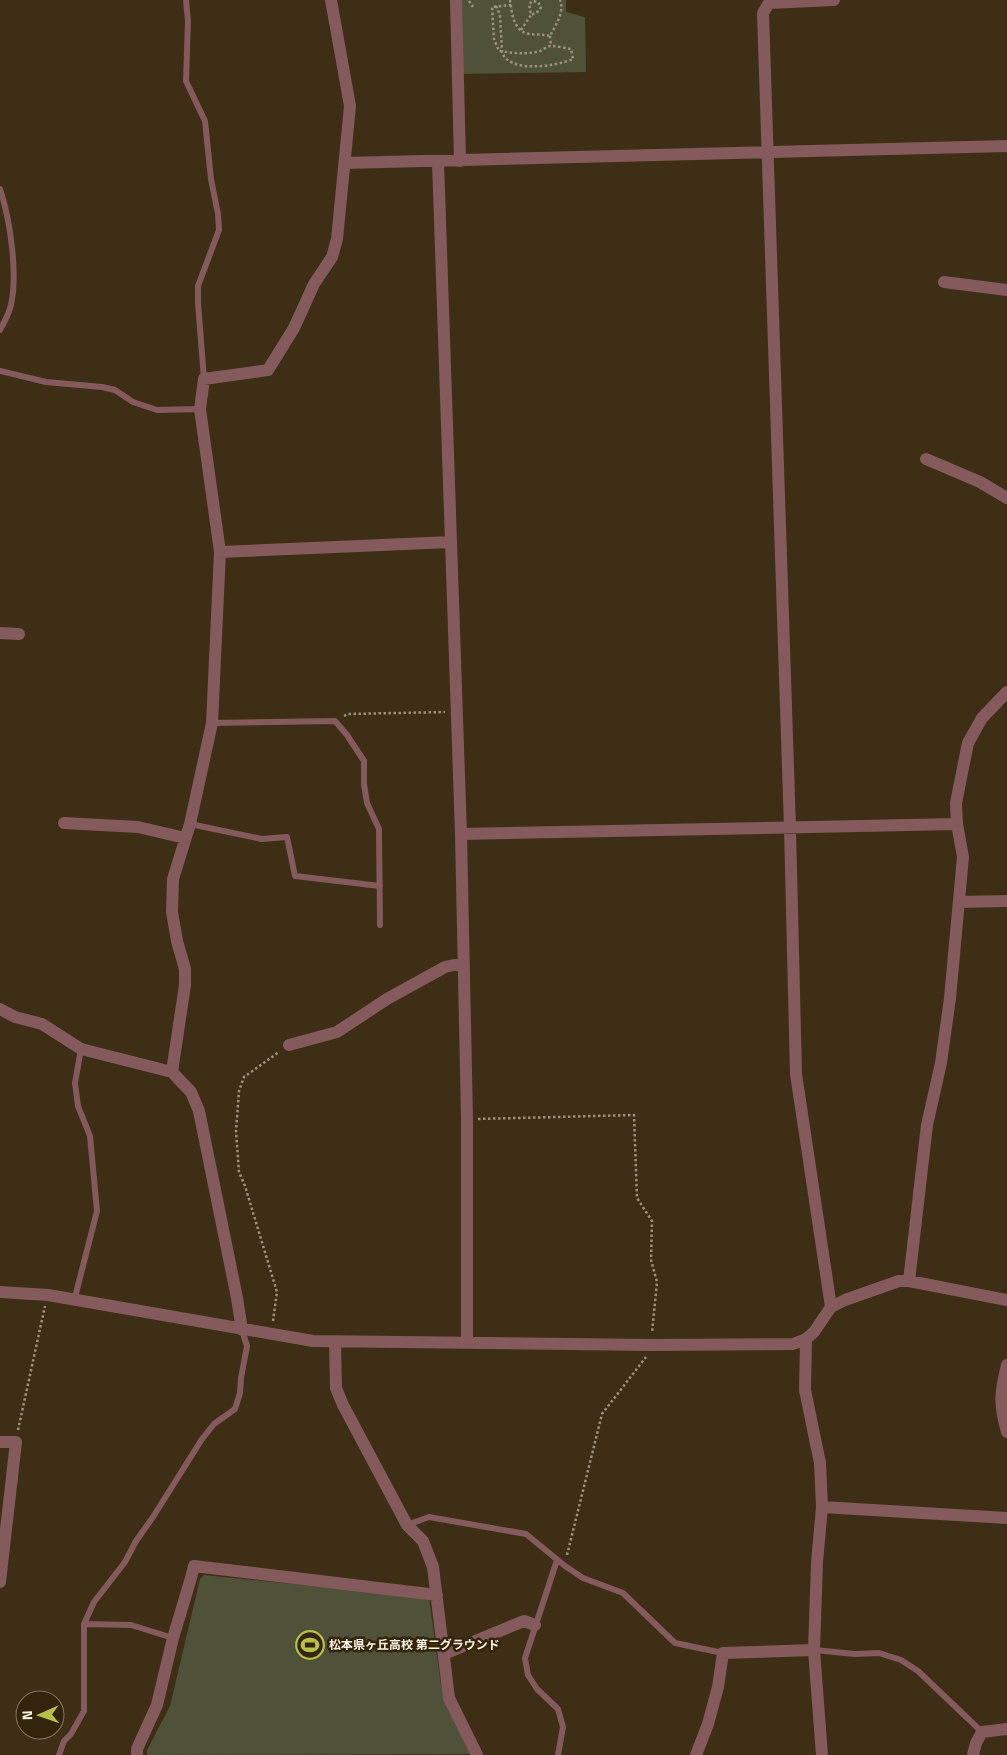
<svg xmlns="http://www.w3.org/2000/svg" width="1007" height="1755" font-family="'Titillium Web','Noto Sans JP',sans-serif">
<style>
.green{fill:#4f5139}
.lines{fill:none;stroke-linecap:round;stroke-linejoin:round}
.path{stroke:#9e917d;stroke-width:2.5;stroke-dasharray:2.5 2.5;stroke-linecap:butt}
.service{stroke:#845a5d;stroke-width:6}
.minor{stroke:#845a5d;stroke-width:12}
.labels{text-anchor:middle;stroke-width:5;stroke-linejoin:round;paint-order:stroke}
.poi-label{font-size:12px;font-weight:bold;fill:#fcf2e3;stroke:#33240b;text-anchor:start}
</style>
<rect width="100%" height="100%" fill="#3d2e15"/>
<path class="green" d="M459,0h107v12l19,5 1,55 -124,2z
M204,1575l225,23 12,87 7,22 22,47 -323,1v-5l23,-44 30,-127z"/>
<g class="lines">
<path class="path" d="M510,0c2,13 3,31 19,34 7,1 14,0 21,2 5,-10 15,-24 10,-36
M469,1l3,5 4,-1
M496,6l4,9 2,37c7,22 55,14 71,7l-2,-10c-6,-1 -14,-3 -20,-3 -4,0 -8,4 -11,5 -14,4 -27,2 -41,0l-5,-12 -2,-32 19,-2
M521,30l10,-15 -2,-11 4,-3 5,1 3,5 -2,4 -8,4
M550,36l1,10
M344,716l4,-2 97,-2
M478,1119l156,-4 3,83 15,23 -1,39 6,22 -5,51
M273,1321l4,-29 -32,-106 -6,-14 -3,-41 3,-40 5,-14 35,-25
M18,1430l27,-124
M567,1555l35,-141 44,-57"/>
<path class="service" d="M186,0l2,21 -2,60 19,40 6,58 7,35 1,16 -21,56v17l6,76
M0,189c10,30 18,84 11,116 -2,8 -7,18 -11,25
M0,371l46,11 56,5 13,3 18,12 24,8 43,-1
M212,723l123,-2 12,14 17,26v23l3,19 12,26 1,96
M190,824l72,15 25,-2 8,39 85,10
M74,1301l23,-90 -7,-75 -12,-30 -3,-23 6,-34
M407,1525l22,-8 97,17 39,32 18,12 40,15 52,50 48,10
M557,1560l-32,98 3,17 9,14 21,20 5,18 -5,28
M84,1624l47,1 42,13
M814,1650l41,4 24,-1 22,7 17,11 64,61
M59,1755l5,-14 7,-7 13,-23v-87l10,-22 31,-40 11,-21 17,-24 49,-78 12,-15 21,-15 5,-16 1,-15 6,-32 -5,-16"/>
<path class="minor" d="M456,0l4,161
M438,162l23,672 6,285v223
M345,163l662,-17
M944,282l63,8
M926,459l54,23 27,16
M220,552l231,-10
M0,633l19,1
M64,823l74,4 47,11
M461,834l496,-10
M959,902l48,-1
M0,1009l15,8 27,7 39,25 91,23 19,20 8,19 38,187 5,32
M289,1045l48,-13 50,-33 58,-32 18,-4
M172,1072l13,-87v-16l-8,-28 -5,-29 1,-33 17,-55 22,-101 8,-171 -20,-143 4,-30 64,-9 26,-42 20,-44 18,-27 5,-18 13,-133 -19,-106
M909,1281l18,-156 14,-62 9,-65 13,-141 -6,-33 -1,-21 12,-60 14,-25 25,-26
M0,1292l48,3 265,46 338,4 142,-1 13,-5 8,-7 17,-25 14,-7 54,-19h10l98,19
M831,1307l-35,-233 -6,-246 -27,-815 6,-10 65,-3
M806,1339l-1,51 15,73 2,44 -5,55 -3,88 8,105
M335,1342l1,46 7,17 64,120 16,16 10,26 16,131 28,57
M1007,1365c-7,28 -8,39 0,67
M0,1442h16l-16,140
M822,1507l185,11
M444,1654l80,-33 11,4
M137,1755v-6l20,-44 16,-67 18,-60 3,-12 243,29
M696,1755l12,-31 10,-37 5,-34 91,-3
M973,1755l3,-12 6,-11 25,-3"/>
</g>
<defs>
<symbol id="stadium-ring" viewBox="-11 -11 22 22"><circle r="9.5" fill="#33240b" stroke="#b8c147" stroke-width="1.5"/><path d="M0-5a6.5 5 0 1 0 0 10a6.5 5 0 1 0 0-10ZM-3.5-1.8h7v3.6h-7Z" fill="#b8c147"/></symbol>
</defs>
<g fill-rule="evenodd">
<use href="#stadium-ring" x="294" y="1629" width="32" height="32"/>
</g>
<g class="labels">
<g class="poi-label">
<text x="329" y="1649">松本県ヶ丘高校 第二グラウンド</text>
</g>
</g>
<g transform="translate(40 1715) rotate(268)"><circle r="24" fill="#33240b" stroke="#837661"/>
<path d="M0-4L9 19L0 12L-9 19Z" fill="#b8c147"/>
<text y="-8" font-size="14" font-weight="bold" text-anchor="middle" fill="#fcf2e3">N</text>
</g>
</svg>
